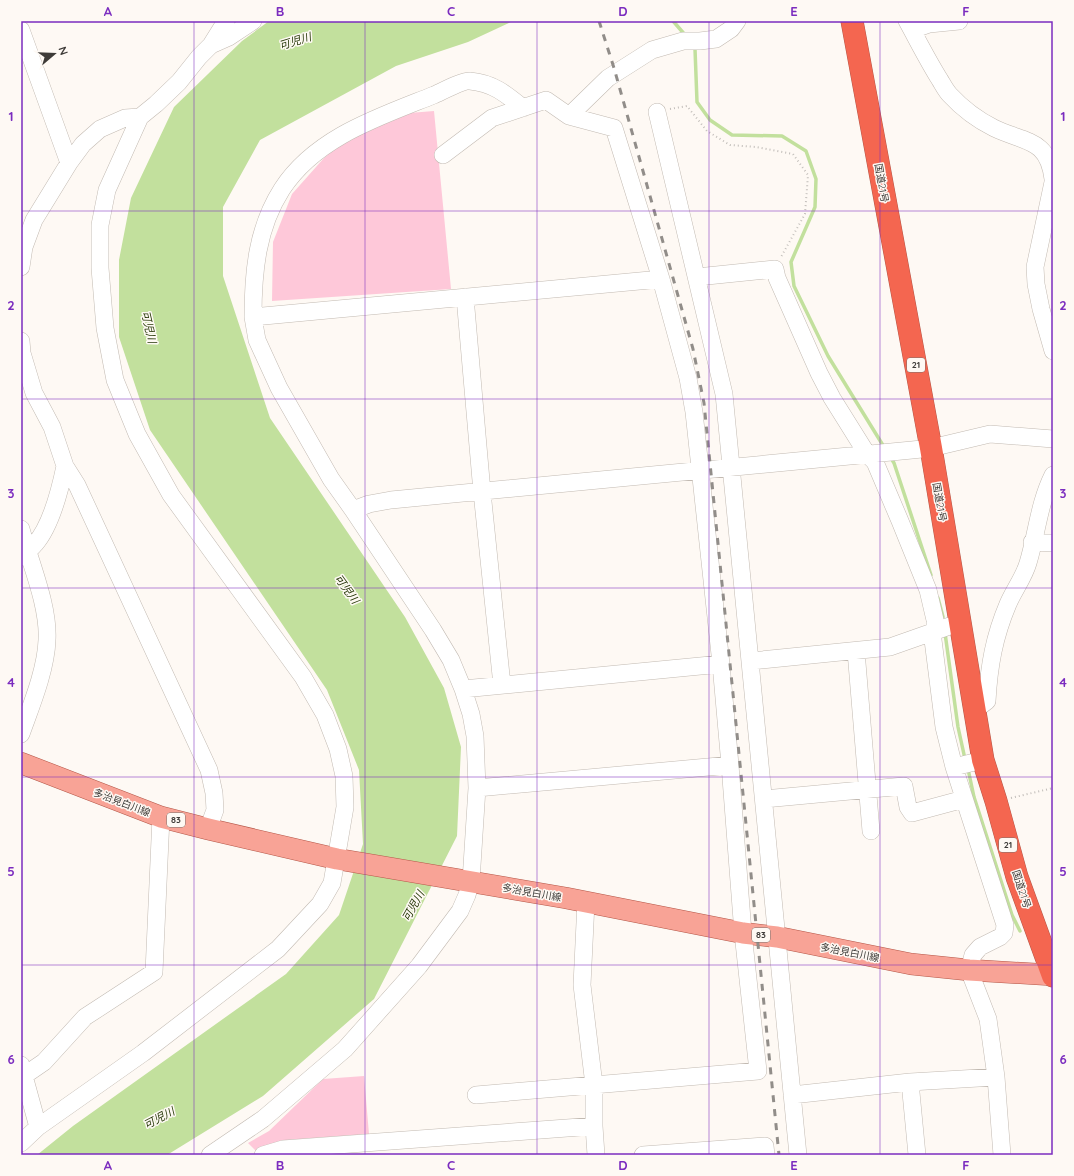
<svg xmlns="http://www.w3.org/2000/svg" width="1074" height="1176" font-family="Quicksand,'Noto Sans JP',sans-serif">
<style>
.green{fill:#fec8d9}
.water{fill:#c2e09d}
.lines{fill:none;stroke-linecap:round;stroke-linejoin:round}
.stream{stroke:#c2e09d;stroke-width:3.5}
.minor-casing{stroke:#c2bab2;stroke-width:18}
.major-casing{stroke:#b45748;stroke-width:22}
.highway-casing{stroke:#b45748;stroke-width:23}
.path{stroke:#c1bdb9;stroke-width:2;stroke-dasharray:1 3;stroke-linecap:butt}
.minor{stroke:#fff;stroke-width:17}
.major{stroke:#f8a396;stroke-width:21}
.highway{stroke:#f46650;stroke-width:22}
.rail{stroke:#918d89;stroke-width:3;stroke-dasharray:7 7;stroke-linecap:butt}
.grid{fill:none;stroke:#7b2cbf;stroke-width:1;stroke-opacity:0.55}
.labels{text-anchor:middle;stroke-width:3;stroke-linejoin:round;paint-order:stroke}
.shield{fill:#fef9f4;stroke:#787470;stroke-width:1}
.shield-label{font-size:9px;font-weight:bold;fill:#3e3b38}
.street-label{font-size:10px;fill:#3e3b38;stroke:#fef9f4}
.water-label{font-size:11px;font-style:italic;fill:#273909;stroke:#fef9f4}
.neatline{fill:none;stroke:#7b2cbf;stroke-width:1.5}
.grid-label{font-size:13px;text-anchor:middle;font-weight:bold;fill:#7b2cbf}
</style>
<rect width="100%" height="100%" fill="#fef9f4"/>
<path class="green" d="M434,111l17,178 -179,12 1,-59 19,-48 32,-36 25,-21 48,-23z
M364,1076l5,58 -83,6 -29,12 -9,-9 21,-12 54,-52z"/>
<path class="water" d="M269,21h244l-45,21 -72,24 -136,74 -37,67v69l47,142 135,199 39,71 17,59 -4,89 -83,163 -111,97 -96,59h-130l36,-29 213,-152 53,-59 24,-71 -4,-74 -32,-80 -177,-260 -31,-93v-77l12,-62 43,-91 68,-66z"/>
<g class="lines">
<path class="stream" d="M673,21l13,15
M693,46l2,3 2,53 13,18 22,15 50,1 24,15 10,28 -1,28 -24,55 3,24 34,70 56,91
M891,458l3,5 37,112
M938,598l5,19
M945,633l13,94 7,32
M968,769l6,28 38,118 8,16"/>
<defs>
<path id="minor" d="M907,21c11,20 21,40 33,59 3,5 6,11 10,15 12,13 28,25 44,33 31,15 54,10 59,51
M21,30l48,133
M912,30l17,-6 30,-3
M211,45l18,-8 24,-16
M657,112l67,282 74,761
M443,155l49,-37 54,-18 23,16 39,-38 44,-28 31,-9h17l16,-2 15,-10 6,-8
M1053,182l-18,85 1,17 5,25 12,42
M21,267l3,-20 10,-27 35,-57 14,-19 17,-15 25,-11 15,-1 16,-13 23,-22 20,-25 12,-12 15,-24
M697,277l78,-8 2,9 42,95 13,25 35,56 8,8 25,59 28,69 7,30v11
M465,297l17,195 20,193
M253,317c0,-45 4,-89 29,-128 34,-52 97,-72 152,-94 7,-3 30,-15 36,-14 23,2 36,13 53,27
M21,341l1,12 12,40 18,34 13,39 12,19 132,285 5,23 1,17 -7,19
M353,510l16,-6 22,-4 521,-50 19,-2 59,-14 63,5
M21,529c9,33 28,77 26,111 -1,30 -16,66 -26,94
M1032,542l21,1
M21,557c5,-4 10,-8 14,-13 16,-18 25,-54 30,-78
M932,632l12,95 10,40 51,158 -1,8 -4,4 -20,10 -7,8 -4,15 19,49 8,58 6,78
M856,651l15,180
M751,661l139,-14 71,-25
M463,689l258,-25
M975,710l12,-9c2,-35 7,-64 21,-97 6,-14 16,-27 20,-41 9,-30 11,-60 25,-88
M954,767l29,-7
M477,788l253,-23
M764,799l140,-13 4,21 4,6 52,-14
M586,902l-4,83 12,100v41l2,29
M21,1065l17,62
M25,1075l19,-13 41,-45 69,-45 7,-155
M910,1082l7,73
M476,1095l282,-24 -15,-138 -13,-168 -9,-101 -27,-252 -6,-34 -27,-99 -47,-151 -45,-12
M792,1095l118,-13 86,-5
M21,1143l17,-16 105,-74 135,-104 42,-45 12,-21 13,-76 -1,-31 -6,-27 -13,-34 -22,-38 -132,-182 -34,-61 -22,-54 -10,-52 -5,-60v-43l7,-35 33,-73
M210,1155l53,-36 82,-70 74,-83 41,-55 7,-16 4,-14 6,-93 -2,-52 -4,-22 -8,-25 -12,-29 -18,-30 -80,-120 -22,-31 -52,-91 -22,-48 -4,-23 408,-38
M263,1155l20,-6 311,-23
M643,1155l122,-9 1,9"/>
<path id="major" d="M21,763l140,54 47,12 129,30 229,39 177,35 34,4 134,27 58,6 84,5"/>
<path id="highway" d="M852,21l79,427 52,312 13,41 21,76 36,99"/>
</defs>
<use href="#minor" class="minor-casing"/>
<use href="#major" class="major-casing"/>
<use href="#highway" class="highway-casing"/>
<path class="path" d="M670,109l17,-3 20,25 23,14 26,2 37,7 15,21 -3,39 -24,43
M1011,798l42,-10"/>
<use href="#minor" class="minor"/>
<use href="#major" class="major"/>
<use href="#highway" class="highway"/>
<path class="rail" d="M599,21l15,47 79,281 11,54 75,752"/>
</g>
<path class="grid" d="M194,21v1134M365,21v1134M537,21v1134M709,21v1134M880,21v1134M21,211h1032M21,399h1032M21,588h1032M21,777h1032M21,965h1032"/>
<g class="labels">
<g class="shield">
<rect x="907" y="358" width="18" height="14" rx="3"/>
<rect x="167" y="813" width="18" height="14" rx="3"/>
<rect x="999" y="838" width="18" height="14" rx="3"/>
<rect x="752" y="928" width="18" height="14" rx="3"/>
</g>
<g class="shield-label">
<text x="916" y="368">21</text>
<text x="176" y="823">83</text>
<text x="1008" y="848">21</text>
<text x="761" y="938">83</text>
</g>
<g class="street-label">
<text transform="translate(882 183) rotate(80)" y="4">国道21号</text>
<text transform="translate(940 502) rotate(80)" y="4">国道21号</text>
<text transform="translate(122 802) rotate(21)" y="4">多治見白川線</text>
<text transform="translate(1022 889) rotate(72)" y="4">国道21号</text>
<text transform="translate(532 892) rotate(10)" y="4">多治見白川線</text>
<text transform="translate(850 952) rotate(11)" y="4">多治見白川線</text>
</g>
<g class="water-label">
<text transform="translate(295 41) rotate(-17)" y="4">可児川</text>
<text transform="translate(149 327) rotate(77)" y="4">可児川</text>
<text transform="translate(347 589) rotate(54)" y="4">可児川</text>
<text transform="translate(413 906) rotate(-61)" y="4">可児川</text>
<text transform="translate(159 1118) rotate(-28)" y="4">可児川</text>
</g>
</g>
<rect width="1074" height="1176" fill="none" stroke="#fef9f4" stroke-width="44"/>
<g transform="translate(54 54) rotate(71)" stroke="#fef9f4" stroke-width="3" paint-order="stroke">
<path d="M0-3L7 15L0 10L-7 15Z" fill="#3e3b38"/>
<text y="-6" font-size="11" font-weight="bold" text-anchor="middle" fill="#3e3b38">N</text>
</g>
<rect x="22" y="22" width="1030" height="1132" class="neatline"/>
<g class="grid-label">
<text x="108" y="16">A</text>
<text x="280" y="16">B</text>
<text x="451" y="16">C</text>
<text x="623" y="16">D</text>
<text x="794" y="16">E</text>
<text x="966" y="16">F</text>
<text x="11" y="121">1</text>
<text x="1063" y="121">1</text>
<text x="11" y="310">2</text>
<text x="1063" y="310">2</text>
<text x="11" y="498">3</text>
<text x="1063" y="498">3</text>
<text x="11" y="687">4</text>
<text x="1063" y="687">4</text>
<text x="11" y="876">5</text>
<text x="1063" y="876">5</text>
<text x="11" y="1064">6</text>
<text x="1063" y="1064">6</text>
<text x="108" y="1170">A</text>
<text x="280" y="1170">B</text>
<text x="451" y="1170">C</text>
<text x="623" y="1170">D</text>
<text x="794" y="1170">E</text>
<text x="966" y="1170">F</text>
</g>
</svg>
